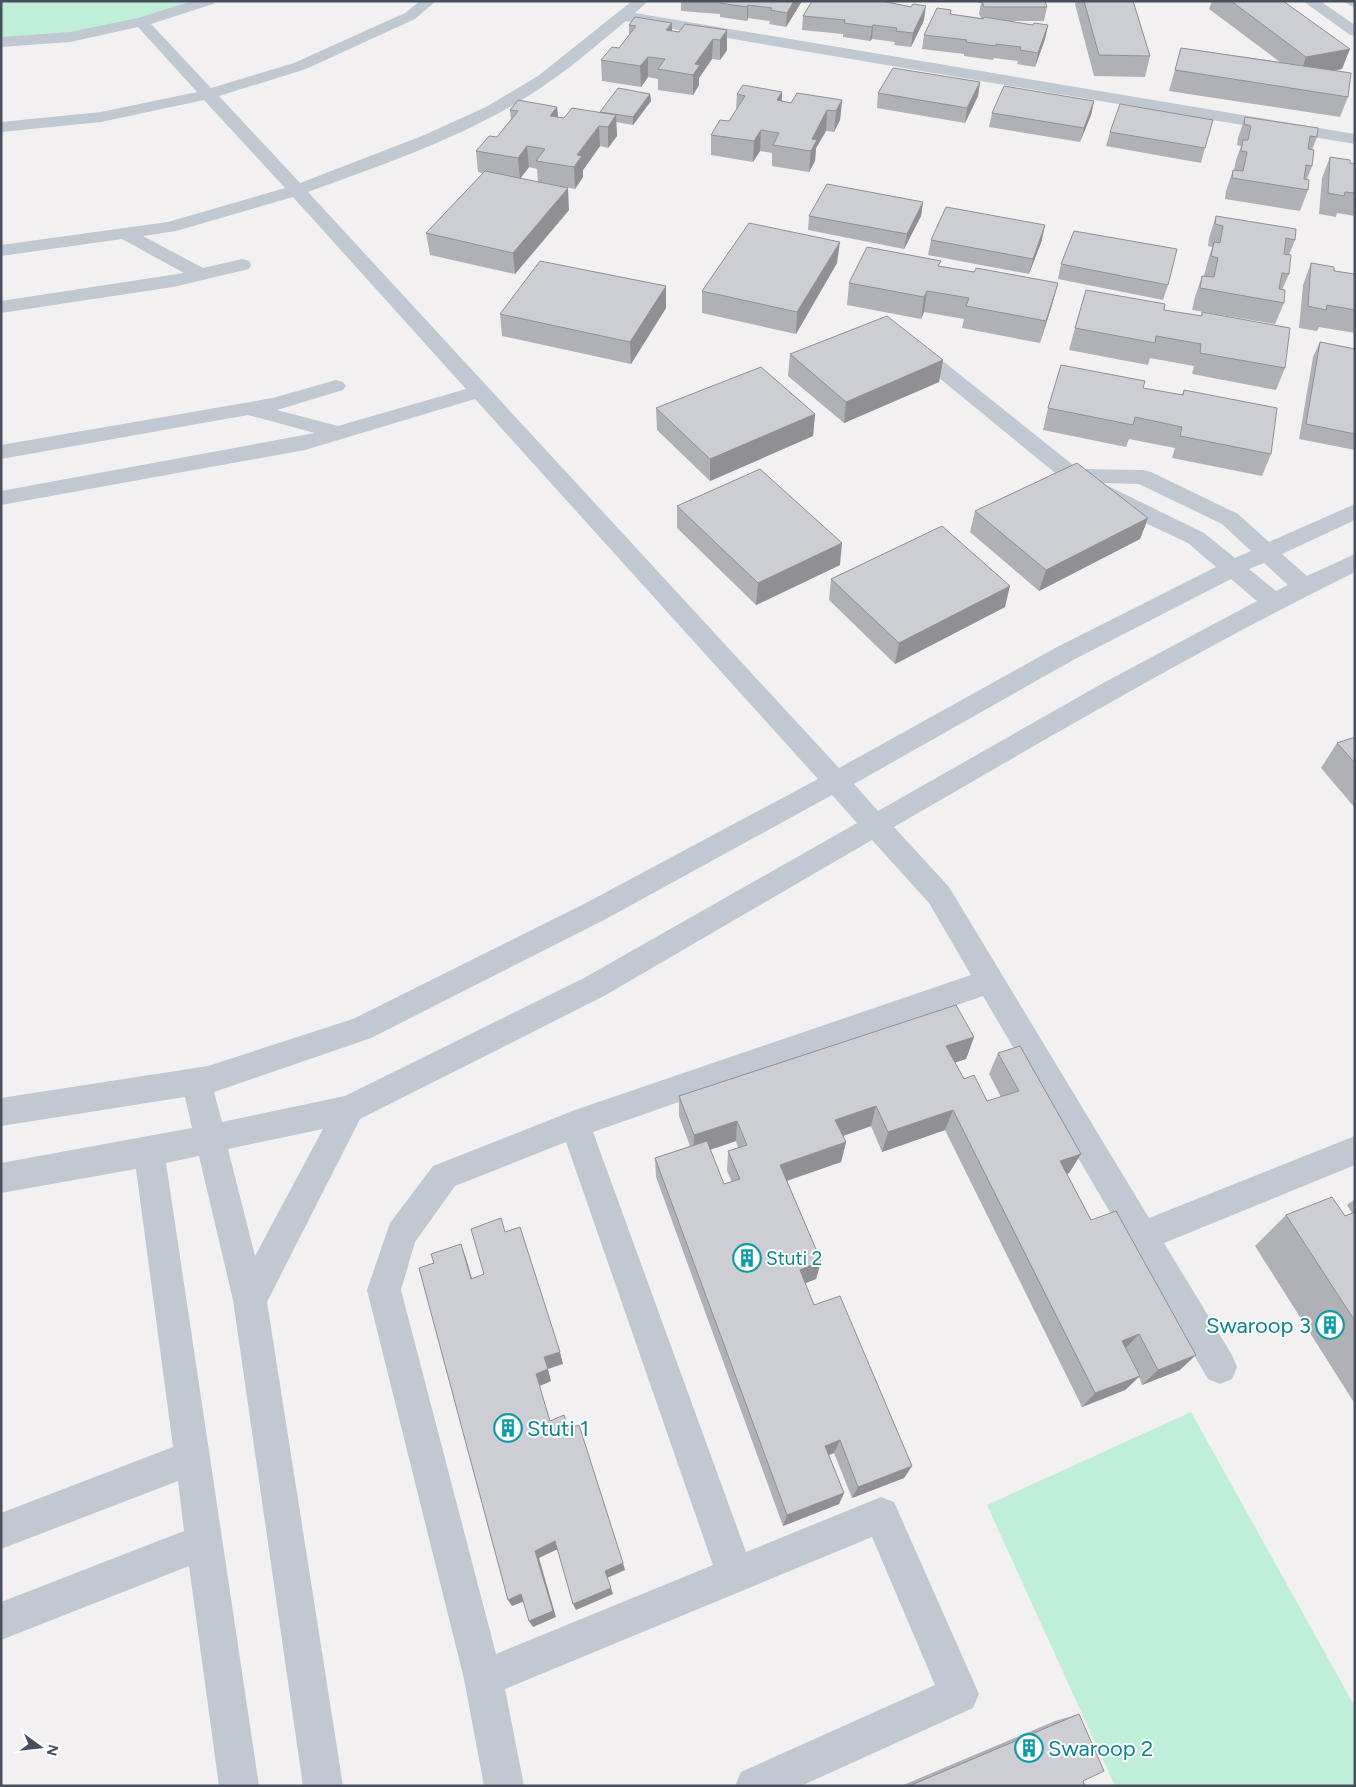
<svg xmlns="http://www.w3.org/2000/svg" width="1356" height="1787" font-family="Figtree,sans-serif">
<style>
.green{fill:#bfefd8}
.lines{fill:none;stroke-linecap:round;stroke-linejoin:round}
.minor{fill:#c0c8d1;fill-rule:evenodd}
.wall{fill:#b0b1b6;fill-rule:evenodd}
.shaded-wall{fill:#909094}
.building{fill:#cdced4;stroke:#909094}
.labels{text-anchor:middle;stroke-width:4;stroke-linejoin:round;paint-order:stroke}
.culture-label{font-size:19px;fill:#0d838f;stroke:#fff;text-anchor:start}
.near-culture-label{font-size:22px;fill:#0d838f;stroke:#fff;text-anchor:start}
</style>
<rect width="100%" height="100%" fill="#f2f0f0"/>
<path class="green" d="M1,1h207l-67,21 -140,20z
M1191,1412l164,295v79h-240l-128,-281z"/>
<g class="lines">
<path class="minor" d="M192,1h23l-2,3 -62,20 60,64 83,-25 111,-50 15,-12h16l-21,18 -109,50 -87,27 81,87 122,-47 64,-29 52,-31 94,-75h13l1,2 -11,10 720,121v10l-729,-123c-25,20 -50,43 -77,61 -72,51 -159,80 -241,110l531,576 218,-121 159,-80 -28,-24 -81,-38 -42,-24 -160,-131 -3,-4 3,-4 7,-2 7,2 159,127 65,1 8,2 87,42 31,28 86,-38v16l-73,34 25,22 48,-22v18c-158,78 -309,167 -461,255l55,60 200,331 206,-82v29l-191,78 68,112 5,12 -5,12 -12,5 -12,-5 -225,-383 -390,136 153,420 135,-55 13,5 85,192 -6,14 -172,78h-66l6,-14 194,-87 -63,-148 -367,152 19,97h-40l-20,-107 -97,-389 23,-67 43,-57 142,-56 396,-135 -42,-72 -57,-63 -268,156 -244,123 -93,183 76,484h-40l-70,-486 -34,-144 -33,7 93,623h-40l-30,-220 -188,74v-38l183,-71 -6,-50 -177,68v-36l172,-66 -37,-278 -135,24v-30l191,-35 -7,-31 -184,29v-28l207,-32 145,-47 231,-115 234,-125 -343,-380 -170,51 -304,55v-14l314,-58 -67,-18 -247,44v-14l272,-47 63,-18 7,2 3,4 -3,4 -66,20 61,16 128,-37 -173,-192 -117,34 -33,5 60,32 39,-9 7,2 2,4 -2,4 -76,18 -172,26v-12l183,-28 -62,-34 -121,17v-11l167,-23 117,-34 -81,-88 -103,22 -100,10v-10l100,-10 96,-20 -59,-65 -68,15 -69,5v-10l69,-5 68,-14zM1102,483l37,1 83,40 29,27 -16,7 -31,-25zM1264,563l24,22 -12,6 -27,-22zM1231,579l26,22 -152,81 -227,129 -24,-27 221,-125zM832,795l25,28 -273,155 -239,118 -123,26 -8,-30 157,-54 233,-118zM323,1129l-68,127 -27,-107zM566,1142l147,423 -217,89 -95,-364 14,-48 40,-56z
M1303,1h17l35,24v11l-5,-1z
M1343,1h12v7z"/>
</g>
<path class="wall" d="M681,1h121l-16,26 -17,-3 1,-3 -22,-3 -1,3 -27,-4v-3l-39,-3z
M978,1h67l2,6 -3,14h-34l23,4h15l-3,14 -10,28 -18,-3 1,-3 -24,-3 -1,2 -29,-4v-2l-42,-5 2,-14 27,-25v4l30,4 -2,-4 2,-11h-3z
M1076,1h57l17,55 -5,21 -51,-1 -19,-72z
M1212,1h71l59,68 -8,2 14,26 -8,20 -171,-26 12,-43 99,14 -71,-53z
M803,16l121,4 -13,27 -17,-2 1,-3 -23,-3 -2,2 -27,-4v-3l-41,-4z
M629,25l50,7 48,-2v20l-7,10 -8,-1 -13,19v7l-6,10 -35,-5v-11l-10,-2 -7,10 -39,-6 -1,-21 18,-12 10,-13z
M980,82l-2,14 -13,27 -88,-15 1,-15z
M782,92v9l9,2 51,-3 -2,20 -6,12 -8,-1 -10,17 -1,13 -6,11 -37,-6v-13l-12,-2 -7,11 -42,-7v-20l18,-14 7,-11 1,-16z
M650,94l1,7 -18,24 -17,-3 1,14 -9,12 -8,-2 -17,24v7l-8,12 -37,-7 31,28 -54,64 -85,-19 -4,-22 57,-60 -5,-1 -2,-21 21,-14 14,-18 -1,-9 47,-3 1,10 6,1 36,-6zM529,167l8,2 1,13 -18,-4z
M1094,101l-3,14 -11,27 -91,-15 3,-14z
M1245,117l72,20 -5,13v16l-5,13 1,11 -8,21 -75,-12 1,-8 7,-21h1l2,-10 5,-14 -4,-1 1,-7z
M1110,132l95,16 -4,15 -95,-17z
M1330,157l25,7v52l-18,-3 -1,4 -17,-3 3,-36z
M923,202l-2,14 -17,33 -96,-19 1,-14z
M1216,216l79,24 -6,15v19l-7,16 2,13 -9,21 -83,-14 3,-13 7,-21h2l3,-12 5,-17 -4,-1 1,-8z
M931,240h111l-13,34 -101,-19z
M837,263l-41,71 -94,-21v-22z
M1311,263l23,8 21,3v62v-3l-36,-6 -2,4 -18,-3 4,-43z
M1061,264l107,21 -5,15 -105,-21z
M940,266l34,6 84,11 -6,22 -12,38 -78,-15 2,-9 -40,-7 -3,7 -74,-14 2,-22z
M666,308l-35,56 -129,-28 -2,-22z
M1164,310l37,6 1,-4 83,56 -9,22 -84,-16 2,-8 -44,-8 -2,7 -79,-15 6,-22z
M1320,342l35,7v101l-56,-11 14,-82z
M790,354l153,6 -4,22 -95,41 -56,-47z
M1143,388l39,7 2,-5 87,64 -9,22 -90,-18 3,-10 -46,-9 -3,8 -83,-17 5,-22z
M656,408l159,6 -2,22 -103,45 -53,-51z
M677,506l163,59 -84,40 -79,-77z
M975,511l173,7 -8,21 -101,52 -69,-59z
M831,579l174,28 -110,57 -66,-64z
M1355,737v71l-34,-40 16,-25z
M974,1037l-8,22 -11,3 9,17 23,22 14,-4 -12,-23 9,-21 83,101 -12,19 -2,1 24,46 89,150 -38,15 -3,-8 -14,13 -43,17 -137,-277 -63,22 -11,-26 -28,10 3,6 -5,20 -54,19 34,80 -5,18 -11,4 9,22 98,161 -8,12 -52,20 -18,-45 -5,2 15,38 -5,11 -56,22 -127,-349 -1,-19 35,-12 -11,-30v-20zM736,1141l2,7 -10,3 -1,20 5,11 -8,2 -14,-34z
M1355,1199v205l-100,-158 31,-31 59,1 7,-3 -5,-8z
M1079,1714l4,67 2,5h-184l154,-65z"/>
<path class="shaded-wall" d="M794,1h8l-16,26 1,-14z
M748,5v13l-1,3v-14z
M926,6l-2,14 -13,27 2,-14z
M672,23v20l-6,-13z
M873,25l-1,14 -2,2 2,-14z
M1048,25l-3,14 -10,28 3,-14z
M727,30v20l-7,10v-20z
M713,39l-1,20 -13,19v7l-6,10v-20l2,-11z
M1350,49l-8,20 -43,8 7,-20z
M648,57v20l-7,10 -1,-21z
M980,82l-2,14 -13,27 2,-15z
M782,92l-1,20 -4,-12z
M650,94l1,7 -18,24v-8z
M842,100l-2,20 -6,12 2,-21z
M1094,101l-3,14 -11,27 4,-14z
M557,107l2,21 -9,-12z
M827,110l-1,21 -10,17 -1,13 -6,11 3,-33z
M616,115l1,21 -9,12v-21z
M599,126l1,20 -17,24v7l-8,12 -1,-22 3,-12z
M761,130l-1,21 -7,11 1,-21z
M527,146l2,21 -9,12 -2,-21z
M568,188l1,22 -54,64 -2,-21z
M923,202l-2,14 -17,33 3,-15z
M1045,225l-3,15 -13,34 4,-15z
M840,242l-3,21 -41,71 1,-22z
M1058,283l-6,22 -12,38 6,-22z
M666,286v22l-35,56 -1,-22z
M927,291l-3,21 -3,7 3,-22z
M943,360l-4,22 -95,41 2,-21z
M815,414l-2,22 -103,45v-22z
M1148,518l-8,21 -101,52 7,-21z
M842,543l-2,22 -84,40 2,-22z
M1010,586l-5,21 -110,57 4,-21z
M974,1037l-8,22 -27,9 7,-22z
M876,1106l-5,20 -40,14 4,-20z
M953,1110l-8,20 -63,22 6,-20z
M737,1121l-1,20 -42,14v-20z
M846,1142l-5,20 -64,22 3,-19z
M1081,1154l-12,19 -20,8 11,-20z
M461,1244l5,14 10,34 -5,-13z
M821,1261l-5,18 -20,8 4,-17z
M1139,1334l-15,16 -2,-9z
M560,1352l3,12 -15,5 -4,-12z
M1196,1355l-16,15 -38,15 16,-15z
M548,1369l3,12 -11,5 -4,-12z
M1140,1376l-15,14 -43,17 13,-14z
M840,1440l-6,13 -13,5 4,-12z
M912,1466l-8,12 -52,20 6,-11z
M844,1493l-5,11 -56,22 4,-11z
M555,1541l3,8 -19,9 17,59 -23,10 -4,-6 6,-70z
M623,1563l2,7 -18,8 -2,-7z
M611,1588l2,6 -37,16 -3,-6z
M521,1594l4,7 -13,5 -4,-6z"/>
<path class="building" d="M721,1h73l-7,12 -17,-3 2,-2 -24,-3 -1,2 -27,-4z
M812,1h70l29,6 2,-3 13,2 -13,27 -17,-2 1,-3 -24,-3 -1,2 -28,-4 1,-3 -42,-4z
M982,1h63l2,6h-63z
M1084,1h49l17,55 -51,-1z
M1231,1h52l67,48 -44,8z
M937,8l14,2 -1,4 33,5 1,-2 49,8 1,-2 14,2 -10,28 -18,-3 1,-3 -25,-3v2l-30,-4 1,-2 -43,-5z
M635,17l37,6 -6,7 13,2 6,-8 42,6 -7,10 -7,-1 -18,25 5,1 -7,10 -35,-6 7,-10 -17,-2 -8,9 -39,-6 11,-13 7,1 17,-22 -7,-1z
M1181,48l170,25 -3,24 -173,-27z
M893,68l87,14 -13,26 -89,-15z
M743,85l39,7 -5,8 14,3 6,-10 45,7 -6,11 -9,-1 -15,29 5,1 -6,11 -38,-6 6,-12 -18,-3 -7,11 -43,-6 9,-15 9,1 16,-25 -8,-2z
M1004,86l90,15 -10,27 -92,-15z
M618,88l32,6 -17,23 -33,-5z
M518,100l39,7 -7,9 14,2 8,-10 44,7 -8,12 -9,-1 -22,29 5,1 -8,11 -38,-6 9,-12 -18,-3 -9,12 -42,-7 13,-15 8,1 21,-26 -8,-1z
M1120,104l93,16 -8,28 -95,-16z
M1245,117l73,11 -1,9 -7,-1 -2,13 6,1 -2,16 -6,-1 -2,14 5,1 -1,10 -76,-12 1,-8 10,1 4,-19 -6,-1 2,-11h5l3,-14 -7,-2z
M1330,157l20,3v3l5,1v29l-10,-1 -1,4 -16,-3z
M485,171l83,17 -55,65 -87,-20z
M827,184l96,18 -16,32 -98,-18z
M946,207l99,18 -12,34 -102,-19z
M1216,216l80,13 -1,11 -9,-2 -2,16 7,1 -2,19 -7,-1 -3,16 6,1 -1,13 -84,-15 2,-12 12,1 4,-19 -7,-2 3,-14 6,1 3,-17 -8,-2z
M749,223l91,19 -43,70 -95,-21z
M1074,231l103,18 -9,36 -107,-21z
M867,247l74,14 -3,5 36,6 2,-4 82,15 -12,38 -80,-15 3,-8 -42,-7 -3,6 -75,-14z
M540,261l126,25 -36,56 -130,-28z
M1311,263l23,4v4l21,3v36l-28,-5 -1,5 -18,-4z
M1086,290l79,14 -1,6 38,6v-4l88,16 -5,40 -85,-15 1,-9 -45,-8 -1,7 -80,-15z
M887,316l56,44 -97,42 -56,-48z
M1320,342l35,7v85l-49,-10z
M1061,365l84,16 -2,7 40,7 1,-5 93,18 -6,46 -91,-18 2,-9 -47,-10 -2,8 -85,-17z
M761,367l54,47 -105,45 -54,-51z
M1077,463l71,55 -102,52 -71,-59z
M760,469l82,74 -84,40 -81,-77z
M942,526l68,60 -111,57 -68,-64z
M1355,737v26l-18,-20z
M956,1005l18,32 -28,9 18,33 10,-4 13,26 32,-10 -21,-38 22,-7 61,108 -21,7 31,59 25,-9 80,144 -38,15 -19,-36 -17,7 18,35 -45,17 -142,-283 -65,22 -12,-26 -41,14 11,22 -66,23 41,96 -21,9 14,35 26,-9 72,170 -54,21 -18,-47 -15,6 19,47 -57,22 -132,-357 52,-17 17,43 16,-5 -12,-28 19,-6 -10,-24 -43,14 -15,-39z
M1332,1197l13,19 10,-4v109l-69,-106z
M501,1218l4,14 15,-5 40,125 -16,5 4,12 -12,5 14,47 14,-6 4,14 11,-4 44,138 -18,8 6,17 -38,16 -18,-63 -20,10 18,60 -24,10 -8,-27 -13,6 -89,-332 15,-5 -3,-9 30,-10 10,35 13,-5 -13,-45z
M1079,1714l25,57 -21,10 2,5h-176z"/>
<defs>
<symbol id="building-ring" viewBox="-11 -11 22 22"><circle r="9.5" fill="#fff" stroke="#0f9aa8" stroke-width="1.5"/><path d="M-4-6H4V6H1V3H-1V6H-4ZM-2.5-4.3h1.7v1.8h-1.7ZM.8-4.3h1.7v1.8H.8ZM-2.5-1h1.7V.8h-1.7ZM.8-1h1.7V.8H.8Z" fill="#0f9aa8"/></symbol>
</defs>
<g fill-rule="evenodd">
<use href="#building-ring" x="731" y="1242" width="32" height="32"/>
<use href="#building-ring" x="1314" y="1309" width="32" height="32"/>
<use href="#building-ring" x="492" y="1412" width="32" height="32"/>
<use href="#building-ring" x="1013" y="1732" width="32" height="32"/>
</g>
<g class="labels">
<g class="culture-label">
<text x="766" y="1265">Stuti 2</text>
</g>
<g class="near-culture-label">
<text x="1311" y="1333" text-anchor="end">Swaroop 3</text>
<text x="527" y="1436">Stuti 1</text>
<text x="1048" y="1756">Swaroop 2</text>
</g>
</g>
<rect width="1356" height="1787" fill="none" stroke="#48505d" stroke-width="5"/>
<g transform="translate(40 1747) rotate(105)" stroke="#ffffff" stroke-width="4" paint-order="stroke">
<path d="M0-4L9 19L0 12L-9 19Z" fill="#48505d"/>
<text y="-8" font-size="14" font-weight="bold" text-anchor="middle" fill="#48505d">N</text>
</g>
</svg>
